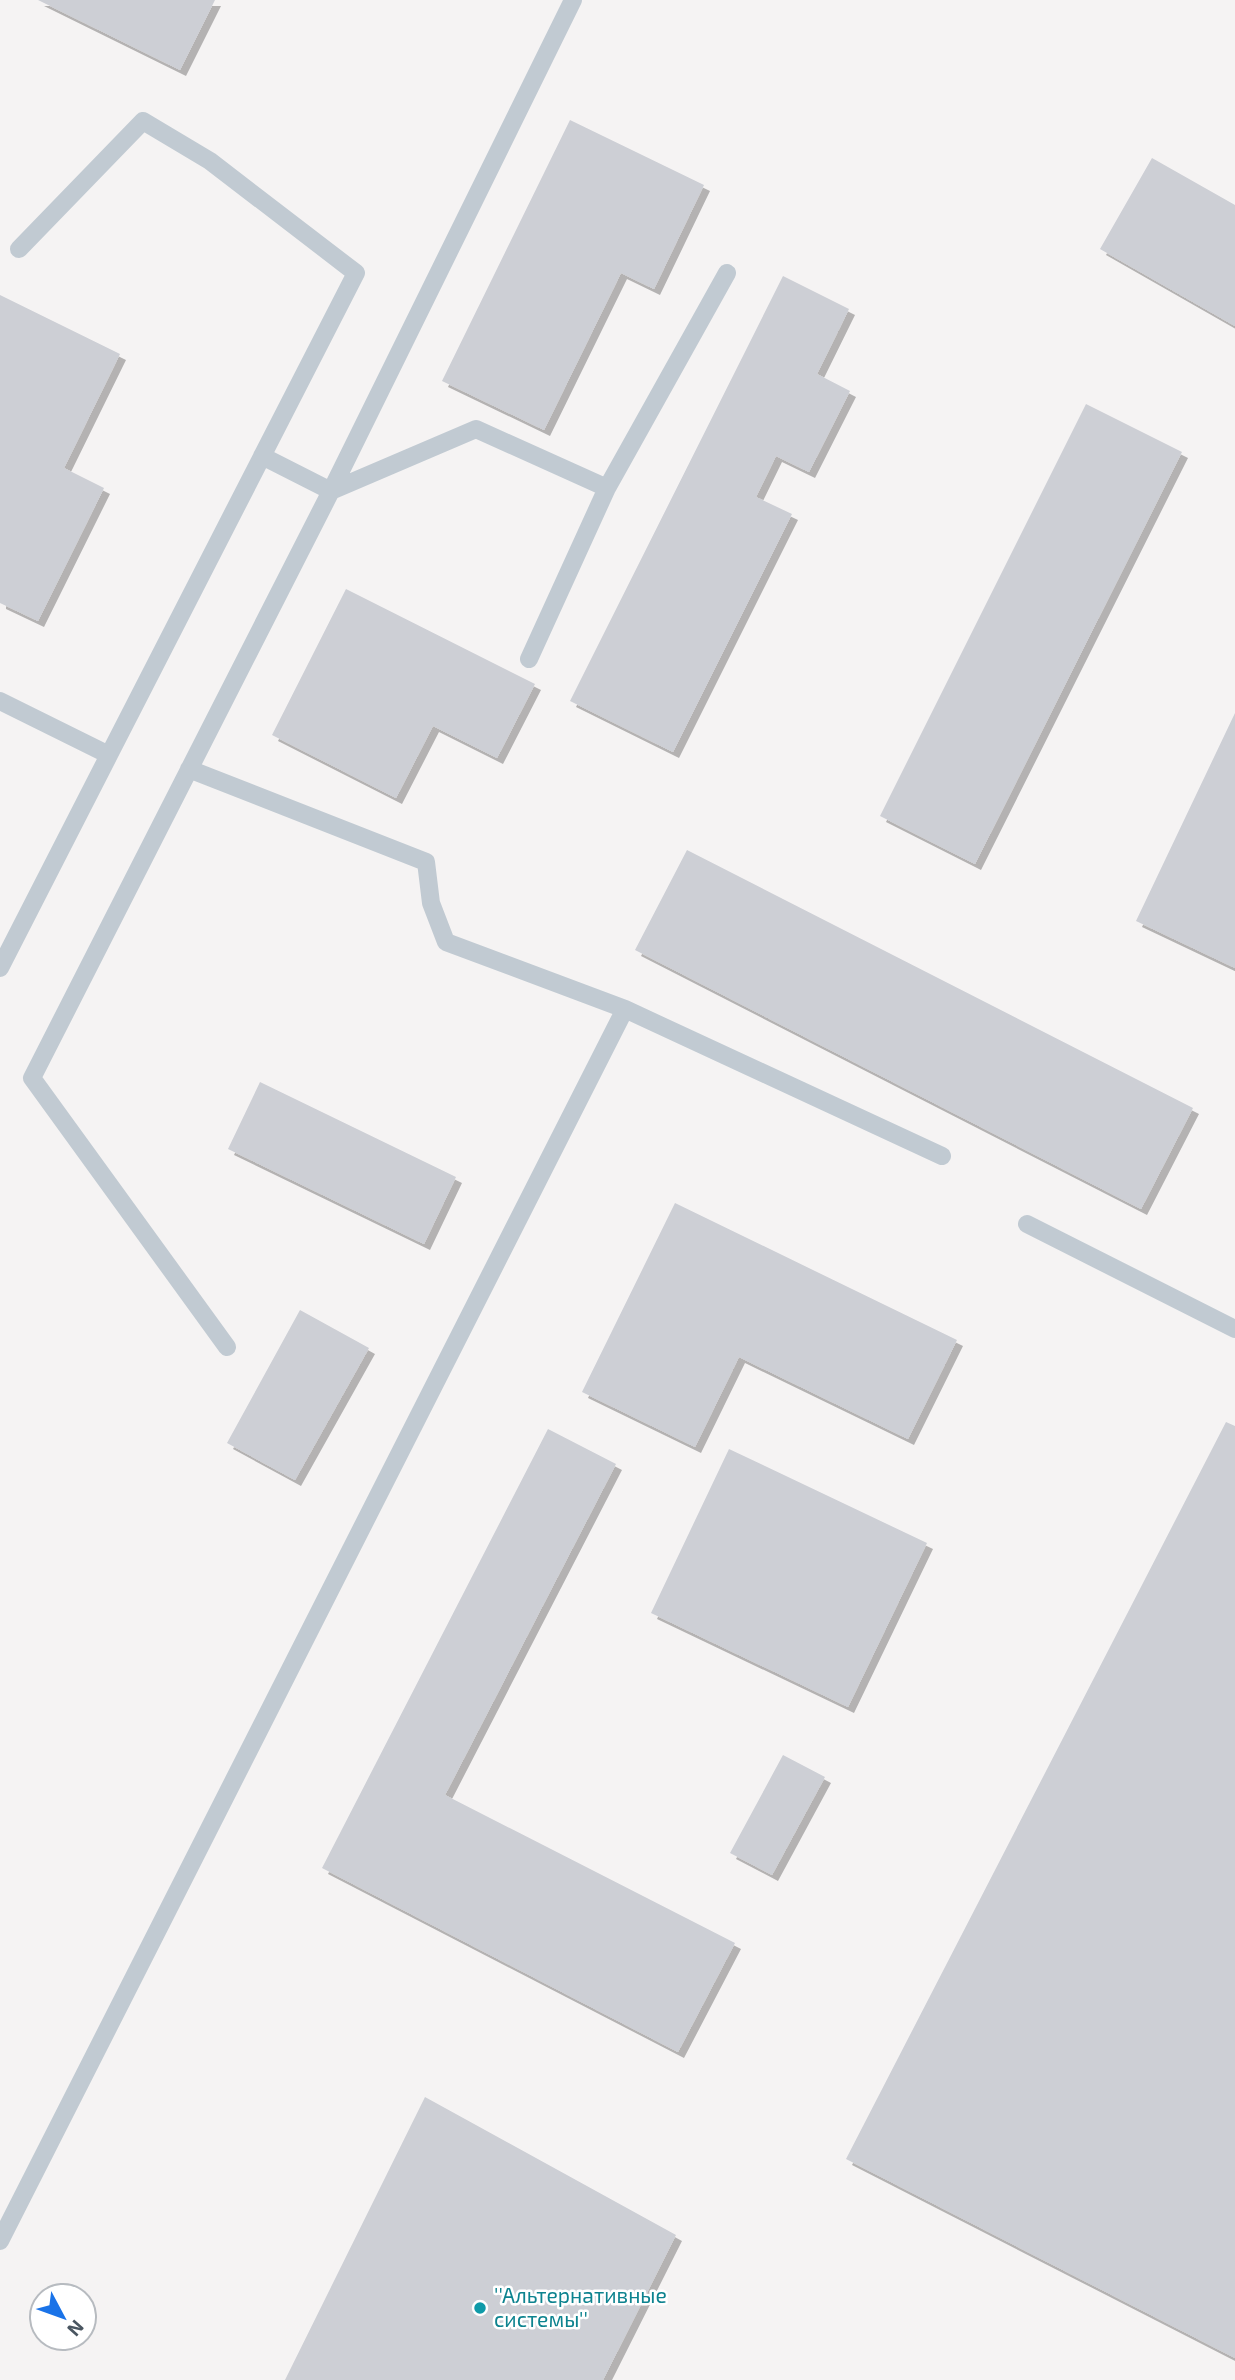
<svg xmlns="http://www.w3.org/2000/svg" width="1235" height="2380" font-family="'Exo 2',sans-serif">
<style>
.building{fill:#cdcfd5;filter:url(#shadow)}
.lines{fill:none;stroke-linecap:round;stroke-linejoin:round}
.service{stroke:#c1cad2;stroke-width:18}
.culture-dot{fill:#0f9aa8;stroke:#fff;stroke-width:2.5}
.labels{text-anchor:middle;stroke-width:5;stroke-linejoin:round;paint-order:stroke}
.culture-label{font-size:21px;fill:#0d838f;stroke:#fff;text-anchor:start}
</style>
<defs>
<filter id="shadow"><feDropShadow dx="6" dy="6" stdDeviation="0" flood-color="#0004"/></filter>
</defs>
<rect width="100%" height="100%" fill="#f5f3f3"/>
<path class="building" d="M38,0h177l-35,70z
M570,120l134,65 -50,104 -33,-16 -77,157 -102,-49z
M1152,158l83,47v121l-135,-77z
M783,276l66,33 -32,65 33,17 -41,81 -33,-16 -20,41 36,17 -119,238 -103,-51z
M0,295l120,59 -56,114 40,20 -66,133 -38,-18z
M1086,404l96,48 -207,412 -95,-48z
M346,589l189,95 -38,74 -64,-32 -37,72 -124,-63z
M1235,713v255l-99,-47z
M687,850l506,258 -52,101 -506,-259z
M260,1082l196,95 -32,67 -196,-95z
M675,1203l282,137 -49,99 -169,-82 -44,90 -113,-55z
M300,1310l69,38 -74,132 -68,-37z
M1226,1422l9,4v932l-389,-199z
M548,1429l68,35 -171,331 290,148 -57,109 -356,-184z
M729,1449l198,94 -79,164 -197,-94z
M783,1755l42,22 -53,98 -42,-22z
M425,2097l251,138 -73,145h-318z"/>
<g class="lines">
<path class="service" d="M19,249l124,-128 67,40 146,112 -247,482
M262,456l69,35 242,-491
M607,488l120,-215
M0,701l109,54 -109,213
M189,769l237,93 5,41 15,39 179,67 317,147
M1027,1224l208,105
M227,1347l-195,-269 299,-587 145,-62 131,59 -78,171
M0,2241l625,-1232"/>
</g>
<circle class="culture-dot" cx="480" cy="2308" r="7"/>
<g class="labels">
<g class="culture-label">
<text x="494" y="2303">''Альтернативные<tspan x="494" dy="24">системы''</tspan></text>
</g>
</g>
<g transform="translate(63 2317) rotate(131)"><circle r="33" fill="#ffffff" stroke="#b7bbc0" stroke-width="2"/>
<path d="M0-5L12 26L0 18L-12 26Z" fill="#1a73e8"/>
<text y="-10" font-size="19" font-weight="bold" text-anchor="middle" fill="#4a5661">N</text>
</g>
</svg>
